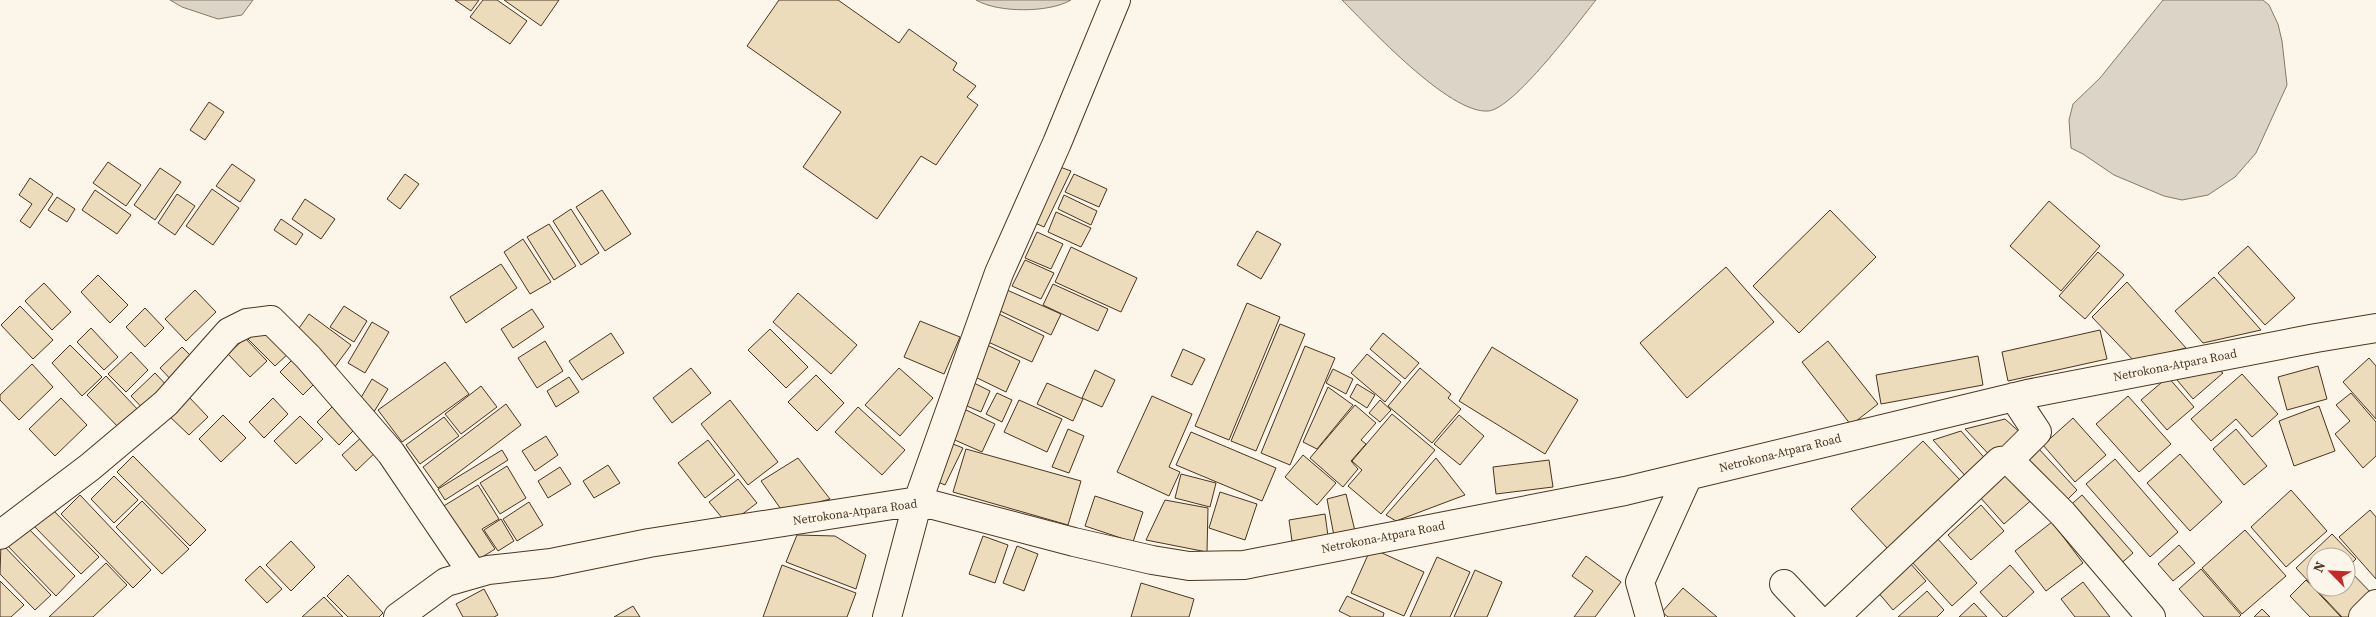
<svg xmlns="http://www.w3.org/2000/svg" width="2376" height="617" font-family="'Source Serif 4',serif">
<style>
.water{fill:#dcd4c6;stroke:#887966}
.building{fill:#ecdcbc;stroke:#4a3520;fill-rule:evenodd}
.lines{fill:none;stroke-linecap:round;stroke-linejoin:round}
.minor-casing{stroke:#4a3520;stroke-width:30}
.minor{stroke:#fbf6e9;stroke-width:28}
.labels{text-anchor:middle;stroke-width:4;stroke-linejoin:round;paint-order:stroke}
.street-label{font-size:12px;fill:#4a3520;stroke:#fbf6e9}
</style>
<rect width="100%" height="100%" fill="#fbf6e9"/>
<path class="water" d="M170,0h83l-11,15 -24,4 -36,-12z
M976,0h95c-22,13 -73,13 -95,0z
M1342,0h254c-17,21 -83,110 -108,111 -39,3 -119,-84 -146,-111z
M2163,0h100l6,5 9,19 4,17 5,44 -31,68 -21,24 -27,18 -26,5 -18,-4 -50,-21 -31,-21 -12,-6 -2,-28 4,-16 27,-26z"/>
<path class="building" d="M455,0h24l-8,11z
M483,0h14l30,21 -17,23 -40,-27z
M504,0h55l-18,26z
M779,0h59l61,43 10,-14 48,34 -4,7 23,16 -9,11 11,8 -42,60 -15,-9 -44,63 -74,-52 38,-55 -94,-66z
M209,102l15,10 -19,28 -15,-10z
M108,162l33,23 -15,21 -33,-23z
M232,164l23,16 -15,22 -24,-16z
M1060,167l11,4 -27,56 -11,-5z
M160,168l21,14 -26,38 -21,-15z
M405,174l14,10 -19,25 -13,-10z
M1074,174l33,15 -8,18 -34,-15z
M30,178l23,16 -23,34 -10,-7 12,-17 -13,-9z
M212,189l27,19 -26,37 -27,-19z
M95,190l36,25 -14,19 -35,-24z
M602,190l29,44 -26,17 -29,-44z
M177,194l18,12 -20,29 -17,-12z
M1064,195l33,16 -6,14 -33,-16z
M57,197l18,12 -8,13 -19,-12z
M305,199l30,20 -14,20 -29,-20z
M2049,201l51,45 -39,45 -51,-45z
M571,209l28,44 -18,12 -28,-44z
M1830,210l46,47 -77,76 -46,-47z
M1056,212l35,16 -10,19 -33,-15z
M281,219l22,15 -7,11 -22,-15z
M549,224l27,42 -22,14 -27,-43z
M1257,231l24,13 -20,35 -24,-14z
M1037,232l26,12 -12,25 -26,-11z
M523,239l28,43 -21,12 -26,-42z
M2248,246l47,52 -30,27 -47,-52z
M1071,247l66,31 -16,34 -66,-30z
M2098,252l26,23 -39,44 -26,-23z
M1025,260l29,13 -13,26 -29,-13z
M501,264l16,24 -51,35 -16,-26z
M1726,267l48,55 -87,76 -47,-55z
M98,275l30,30 -18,18 -29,-31z
M2214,277l47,53 -58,13 -28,-32z
M2127,282l59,66 -52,13 -42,-44z
M44,283l27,29 -19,18 -27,-29z
M1053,284l55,25 -10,22 -55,-26z
M195,290l21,22 -30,29 -21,-22z
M1007,290l54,24 -10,21 -53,-25z
M798,293l59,52 -26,29 -58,-52z
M1247,303l33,14 -51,123 -34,-14z
M20,306l33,34 -20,19 -32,-34z
M344,306l23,15 -13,21 -24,-15z
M145,308l19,20 -19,19 -19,-20z
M532,309l12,18 -31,21 -12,-19z
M309,314l42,31 -17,23 -42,-30z
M999,314l45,22 -12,26 -46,-21z
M920,321l40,16 -16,37 -40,-17z
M372,322l17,10 -24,41 -17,-10z
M1280,324l25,10 -49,117 -25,-10z
M264,325l26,27 -15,14 -27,-27z
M91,328l27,29 -14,13 -27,-28z
M770,329l38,38 -22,21 -38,-38z
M2100,330l7,29 -99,22 -6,-29z
M611,333l13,20 -42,27 -13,-19z
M1383,333l36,30 -14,16 -35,-30z
M245,338l22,23 -17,16 -22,-23z
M545,341l18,30 -26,17 -19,-30z
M1828,341l50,63 -27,21 -49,-63z
M985,344l35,17 -14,31 -35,-17z
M70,345l32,32 -20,19 -30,-33z
M1305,346l30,12 -45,107 -29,-12z
M182,347l14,14 -22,22 -14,-15z
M1492,347l86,53 -33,54 -86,-53z
M1183,349l22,10 -13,26 -21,-9z
M131,352l17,18 -22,22 -18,-18z
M1367,354l34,28 -16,20 -34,-29z
M1978,356l5,29 -102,19 -5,-29z
M294,358l23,23 -14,14 -23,-23z
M2369,358l7,8v53l-33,-37z
M445,362l24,32 -67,48 -24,-32z
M2207,362l16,11 -30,26 -21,-25z
M32,364l21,23 -34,33 -19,-20v-5z
M2318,366l9,33 -40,11 -9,-33z
M691,368l20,25 -39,30 -19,-25z
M899,368l34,30 -33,38 -35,-31z
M1420,368l31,26 -3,4 13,11 -29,34 -44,-37z
M1333,369l20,10 -7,15 -20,-11z
M1095,370l20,10 -13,27 -20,-9z
M155,373l16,17 -23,24 -17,-18z
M2242,374l36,40 -26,23 -16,-18 -25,22 -20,-22z
M816,375l28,28 -27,28 -29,-29z
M106,376l35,37 -19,18 -35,-36z
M569,377l10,15 -23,15 -9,-16z
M2168,377l26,30 -27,23 -26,-30z
M372,379l16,10 -16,26 -16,-9z
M970,381l20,10 -9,21 -21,-9z
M1047,383l36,16 -10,22 -36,-17z
M1357,384l18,11 -8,13 -17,-11z
M481,386l16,21 -36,27 -16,-20z
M1328,387l25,18 -36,44 -14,-7z
M997,393l15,7 -10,22 -16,-8z
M2351,393l25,29v34l-13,12 -28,-34 15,-13 -14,-16z
M188,396l20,21 -19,18 -21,-20z
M1152,396l40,18 -23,53 11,5 -11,24 -52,-24z
M2128,396l43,48 -32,28 -43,-48z
M61,398l26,27 -32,31 -26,-27z
M273,398l15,16 -24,24 -15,-16z
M730,400l48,62 -30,23 -47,-61z
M1019,400l43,19 -15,33 -43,-20z
M1380,400l11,10 -11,12 -11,-9z
M338,401l22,23 -21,21 -22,-23z
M506,404l15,21 -83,63 -15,-21z
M1355,405l21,18 -15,17 5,4 -15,17 7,8 -15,18 -33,-29z
M2319,406l16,45 -41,15 -15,-45z
M858,407l47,43 -23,25 -47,-43z
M962,408l33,16 -13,28 -34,-15z
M1392,414l43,36 -54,64 -33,-28 14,-16 -10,-9z
M223,415l23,23 -25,24 -22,-23z
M1459,415l25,21 -24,29 -26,-21z
M300,416l23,23 -27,25 -22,-23z
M444,417l15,19 -39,28 -14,-19z
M2073,418l33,37 -31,27 -32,-37z
M2005,419l19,17 -28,26 -31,-33z
M1068,429l16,7 -15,37 -17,-6z
M2236,429l31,37 -23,19 -31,-36z
M1961,431l27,31 -19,18 -36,-40z
M1191,432l85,36 -14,33 -86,-36z
M365,434l14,15 -23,22 -14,-16z
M546,436l12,19 -23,16 -13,-20z
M708,440l27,35 -30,23 -27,-35z
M1923,441l38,40 -73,68 -37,-40z
M948,442l15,6 -18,37 -14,-6z
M2038,448l39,42 -17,17 -40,-43z
M966,449l115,32 -13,44 -115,-33z
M502,450l6,10 -63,40 -7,-11z
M2180,454l42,48 -32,29 -43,-48z
M1303,455l33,28 -19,22 -32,-28z
M133,456l73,74 -16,16 -73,-74z
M798,458l32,41 -47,13 -22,-31z
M1436,458l29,37 -69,26 -10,-6z
M2115,459l63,73 -28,25 -64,-73z
M1549,460l4,27 -57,7 -3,-27z
M608,465l12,18 -26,15 -11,-17z
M507,466l19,32 -26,16 -20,-31z
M560,467l11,17 -23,14 -10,-17z
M2010,469l25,28 -31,27 -25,-28z
M1181,474l35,9 -6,24 -35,-9z
M114,476l24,24 -24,23 -23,-24z
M738,479l19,24 -29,22 -19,-23z
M478,485l21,34 -17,10 13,20 -19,12 -34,-54z
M2291,490l36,41 -41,36 -35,-40z
M1220,492l37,12 -12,36 -36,-12z
M1346,494l9,37 -21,5 -7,-37z
M80,495l71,75 -18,18 -72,-74z
M2082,495l51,58 -16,14 -51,-58z
M1095,496l48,16 -10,30 -48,-16z
M1165,500l43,8 -1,44 -61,-12z
M142,501l47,48 -27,25 -46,-47z
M529,502l14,23 -26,16 -14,-22z
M47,504l52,53 -18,17 -52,-53z
M1981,505l23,26 -33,29 -23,-25z
M2370,510l6,7v62l-37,-42z
M1325,514l3,22 -36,5 -3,-21z
M501,519l13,22 -16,10 -14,-21z
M2052,522l31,41 -37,28 -31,-40z
M24,524l51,52 -19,20 -51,-53z
M2245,530l41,46 -44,38 -40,-46z
M2332,534l24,25 -9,9 29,30 -20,19h-14l-46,-49zM2316,557h30v30h-30z
M797,535l38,1 31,19 -10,34 -70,-27z
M983,536l25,9 -13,38 -26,-9z
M1938,539l39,44 -25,23 -40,-44z
M291,541l24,26 -24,24 -25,-26z
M1,543l50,52 -16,15 -35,-36z
M2179,545l16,18 -22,18 -15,-17z
M1017,546l21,8 -14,37 -21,-8z
M1371,548l53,24 -20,44 -53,-23z
M1586,556l35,26 -26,35h-21l19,-26 -21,-15z
M1437,557l33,15 -20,45h-40z
M1909,562l17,19 -33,29 -16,-19z
M106,563l21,22 -34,32h-44z
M782,565l74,28 -9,24h-84z
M2010,565l24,27 -28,25h-3l-23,-25z
M260,566l22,23 -15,14 -22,-23z
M2201,569l40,46 -2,2h-35l-25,-28z
M1475,570l27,12 -15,35h-33z
M348,575l35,38 -4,4h-31l-21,-21z
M2306,580l35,37h-31l-20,-21z
M0,581l24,24 -13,12h-11z
M2083,582l27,35h-35l-14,-18z
M1141,583l53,16 -5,18h-58z
M1683,588l34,29h-49l-6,-5z
M484,589l14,26 -4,2h-31l-7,-13z
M1927,591l17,19 -7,7h-39z
M1347,596l37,17 -1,4h-32l-12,-6z
M324,597l19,20h-41z
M1974,603l13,14h-28z
M633,606l7,11h-26z
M2262,609l8,8h-16z"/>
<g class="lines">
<defs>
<path id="minor" d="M2014,397l23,35 -28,28 54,54 88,103
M0,535l90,-68 76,-64 63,-71 18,-9 24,-3 37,37 83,96 82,121
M1784,584l31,33
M398,617l48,-35 42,-12 63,-7 98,-20 269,-42 156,41 78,18 37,6 55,-1 381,-74 402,-97 289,-56 60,-10
M887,617l31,-116 81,-228 58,-130 59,-143
M1650,617l-10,-35 48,-106
M1835,617l165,-156 9,-1
M2363,617l13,-13"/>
</defs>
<use href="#minor" class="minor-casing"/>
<use href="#minor" class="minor"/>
</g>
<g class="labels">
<g class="street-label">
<text transform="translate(2175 365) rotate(-11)" y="4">Netrokona-Atpara Road</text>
<text transform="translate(1780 453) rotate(-14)" y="4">Netrokona-Atpara Road</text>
<text transform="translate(855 512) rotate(-8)" y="4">Netrokona-Atpara Road</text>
<text transform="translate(1383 537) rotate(-11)" y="4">Netrokona-Atpara Road</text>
</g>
</g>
<g transform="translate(2331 572) rotate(294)"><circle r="24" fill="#fbf6e9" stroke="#b4a999"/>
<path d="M0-4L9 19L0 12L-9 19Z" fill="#c62828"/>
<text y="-8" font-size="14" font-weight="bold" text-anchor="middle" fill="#4a3520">N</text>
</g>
</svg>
